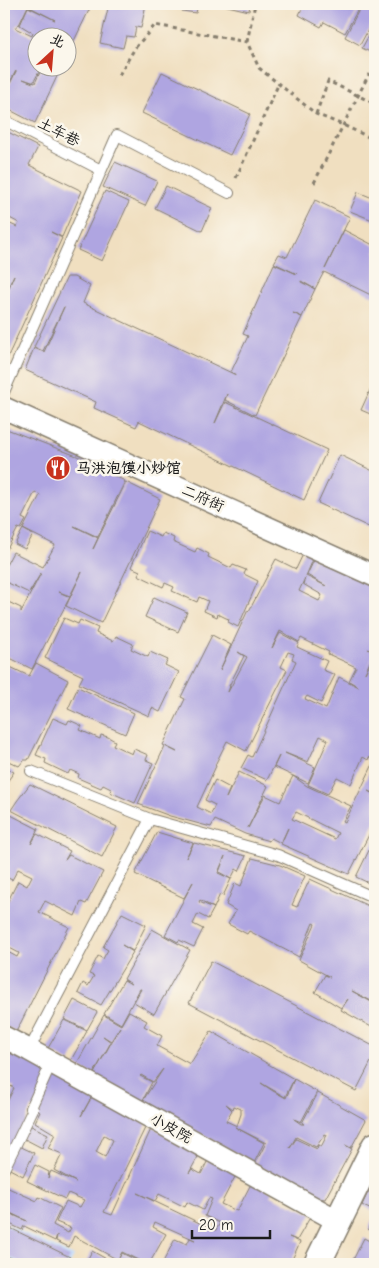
<svg xmlns="http://www.w3.org/2000/svg" width="379" height="1268" font-family="'Comic Neue','LXGW WenKai TC',sans-serif">
<style>
.built{fill:#c6ddf8}
.building{fill:#afa5e1;fill-rule:evenodd}
.lines{fill:none;stroke-linecap:round;stroke-linejoin:round}
.service-casing{stroke:#867e6e;stroke-width:12}
.minor-casing{stroke:#867e6e;stroke-width:24}
.tertiary-casing{stroke:#867e6e;stroke-width:29}
.path{stroke:#867e6e;stroke-width:3;stroke-dasharray:4 4;stroke-linecap:butt}
.service{stroke:#fff;stroke-width:10}
.minor{stroke:#fff;stroke-width:21}
.tertiary{stroke:#fff;stroke-width:26}
.labels{text-anchor:middle;stroke-width:5;stroke-linejoin:round;paint-order:stroke}
.street-label{font-size:15px;fill:#1c1c1c;stroke:#fbf7ec}
.poi-label{font-size:15px;font-weight:bold;fill:#1c1c1c;stroke:#fbf7ec;text-anchor:start}
</style>
<rect width="100%" height="100%" fill="#fbf7ec"/>
<filter id="ink" filterUnits="userSpaceOnUse"><feTurbulence type="fractalNoise" baseFrequency=".02" numOctaves="2"/><feDisplacementMap in="SourceGraphic" scale="10" xChannelSelector="R" yChannelSelector="G"/><feConvolveMatrix kernelMatrix="1 2 1 2 8 2 1 2 1" color-interpolation-filters="sRGB"/></filter>
<filter id="wash" filterUnits="userSpaceOnUse"><feTurbulence type="fractalNoise" baseFrequency=".0096" numOctaves="4" result="noise"/><feDisplacementMap in="SourceGraphic" scale="20" xChannelSelector="R" yChannelSelector="G"/><feGaussianBlur stdDeviation="1.12" result="paint"/><feColorMatrix in="noise" values="0 0 0 0 0 0 0 0 0 0 0 0 0 0 0 0 0 1.4 0 .05"/><feComposite in="paint" operator="in"/></filter>
<g filter="url(#wash)">
<rect width="100%" height="100%" fill="#f0dfc0"/>
<path class="built" d="M4,1223l70,33 -4,8h-66z"/>
<g id="blocks">
<path class="building" d="M4,4h88l-19,39 -5,-3v-2l-11,-3 3,3h-22v30h3l-8,15 -10,-4 12,4 7,-15h19l-26,55 -31,-16v-10l12,-26 -5,9 -5,-2 -2,4zM28,6l27,14 -27,-13 -8,18 13,8 -1,3 -17,-8 3,-4 1,1z
M109,4h37l-5,24 -5,-1 -2,10 -8,-1 -3,12 -23,-5z
M184,4h14l-2,9 -14,-2z
M219,4h31l-1,7z
M304,4l11,2 1,-2h23l9,5 3,-5h10l-16,29 -21,-11 -3,5 -22,-12z
M362,4l13,1 -1,8 1,4 -15,28 -15,-8z
M375,24v27l-1,3 -12,-6z
M162,72l88,42 -20,41 -88,-42z
M4,130l34,17 -9,18 53,26 -20,46 -11,-5 11,6 -58,127v-65l10,-25 -10,21v-75l13,6 2,-4 -15,-8z
M115,162l42,19 -12,25 -42,-19z
M166,186l46,22 -10,23 -47,-23z
M105,191l24,11 -27,59 -24,-11z
M358,192l17,7v22l-25,-10z
M315,200l35,17 -25,52 19,-39 31,16v51l-51,-25 -9,17 -14,-8v1l14,7 -13,28 -9,-4 9,4 -47,98 -30,-15 2,-6 -12,29 10,-21 102,48 -23,50 -165,-79 -3,6 -42,-19 2,-6 -71,-32 9,-22 10,4 20,-45 -21,44 -9,-4 33,-70h7l16,9 -7,17 153,72 -5,-3 17,-36 -5,-2 31,-70 23,10 -23,-11 5,-9 8,3z
M375,379v37l-14,-6z
M4,428l91,35 -1,3 31,15 -27,56 -24,-11 24,12 -5,11 33,-67 34,17 -59,124 -35,-17 16,-34 -12,24 -11,-4 11,5 -38,72 -28,-14v-55l17,8v4l20,-39 -12,20 -25,-12v-12l9,-17 30,15 12,-22 -32,-16 17,-34 -5,-3 -13,26 4,2 -5,9 -3,-1 -14,27v-71l2,-6 -2,-1z
M340,455l35,17v58l-57,-27z
M23,529l10,6 -8,14 -10,-5z
M147,531l14,6 2,-4 11,5 -1,4 22,10 2,-4 12,6 -1,3 23,11 2,-3 13,5 -2,4 14,7 -20,46 -10,-5 1,-3 -3,-1 -8,-4 -1,3 -13,-6 4,-10 -9,-4 -2,5 -25,-11 2,-4 -9,-4 -2,4 -25,-12 2,-4 -9,-4z
M305,550l10,5 -9,21 20,10 -19,-11 8,-17 60,28v67l-7,-4 6,4 -9,20 10,-20v141l-7,-3 7,4v28l-26,51 -68,-30 7,-16 -7,15 -10,-5 -2,3 -24,-7 -30,-14 -4,7 -41,-11 -32,-12 27,-58 12,6 -14,-7 22,-46 -4,-2 31,-62 19,10 -11,25 10,-21 18,-39 1,1 27,-52 20,10zM305,578l-2,6 19,11 -3,6 -20,-10zM280,631l19,11 2,-4 28,14 -1,2 28,13 -7,14 10,6 -20,-10 -13,32 -21,-10 2,-3 14,7 14,-28 -12,-5 4,-9 -30,-14 2,-4 -19,-10 -8,15zM238,652l9,5 -19,35 2,-6h-1l15,-30zM288,652l6,2 -2,5 4,2 -44,96 -4,-2 -7,13 26,12 12,-24 -5,11 34,16 7,-16 -30,-14 23,9 12,-26 8,4 -20,45 20,9 9,-17 14,7 12,-27 5,3 1,-3 6,3 -30,62 -2,-1 8,-15 -44,-20 -14,-10 -13,26 -15,-7 -17,33 20,-42 -29,-14 -13,26 4,-10 -15,-8 -10,20 10,5 -4,9 -14,-7 19,-41 -1,-1 12,-24 19,10 41,-81 -6,-3zM296,812l42,21 -3,6 -43,-20z
M154,597l33,15 -9,20 -33,-15z
M64,618l14,6 2,-4 18,8 -2,5 17,8 3,-5 17,8 -2,5 17,8 2,-5 18,8 -3,5 14,7 -19,40 -8,-4 -3,8 -70,-32 4,-8 -38,-18z
M36,663l32,17 -40,80h-4l-5,6 -15,-7v-95l25,12z
M78,687l56,26 -9,21 -57,-25z
M53,718l14,6 2,-4 7,3 6,3 -2,4 20,9 1,-4 7,2 7,4 -2,4 19,9 2,-5 14,6 -2,5 7,3 -18,40 -25,-11 1,-3 -8,-4 -2,3 -23,-10 1,-4 -9,-4 -2,4 -23,-11 1,-4 -10,-4z
M4,767l10,5 -10,14z
M30,784l87,43 -15,30 -91,-47 6,-9z
M9,814l29,15 -7,15 6,-10 33,17 -5,9 4,-5 34,17 -17,32 -5,-2 -6,14 -30,-15 -6,11 30,15 -53,105 -12,-6v-76l13,7 2,-4 -15,-8v-36l14,-28 9,5 5,-10 -14,-7 -6,11 -8,-4v-51z
M157,832l36,11 -7,15 8,-15 52,13 -7,15 -3,-2 -5,10 -12,-7 6,-16 -7,17 13,6 -8,17 -3,-2 -6,14 -14,-8 -1,2 15,6 -6,11 -10,-5 -5,10 10,5 -9,18 -15,-7 -1,2 -13,-7 28,-53 -9,16 -49,-24z
M375,838v48l-19,-9z
M252,858l28,7 25,11 -13,29 5,2 13,-28 65,30v73l-4,8 4,-6v19l-23,-12 23,13v25l-34,-19 7,-11 -7,9 -26,-16 10,-17 5,2 -31,-17 16,-36 -2,-1 -14,34 -50,-26 -2,3 -19,-10 8,-13 -10,-6 2,-5 7,-17 6,3z
M122,913l24,12 -13,26 -11,-6 11,7 -32,53 -23,-12 5,-10 5,3 6,-10 -5,-2 9,-18 5,3 2,-4 3,-5 -5,-3z
M152,929l38,21 -36,64 -20,-12 7,-13h-1l-19,35 -17,-10 20,-34 7,4 -7,-5z
M211,961l164,86v7l-19,37 -167,-88z
M74,1000l23,12 -10,18 -23,-11z
M129,1011l18,10 -3,5 18,10 -5,10 33,18 21,-33 83,48 -9,18 -24,-14 12,8 13,7 8,-19 23,13 -16,30 -7,-3 7,5h3l-2,-1 16,-30 48,27 -15,28 -6,-3 7,4 -27,50 -9,-1 -61,-34 11,-21 -31,-16 29,16 -10,20 -112,-61 21,-33 -10,13 -12,-7 -1,1 12,6 -10,20 -49,-27 27,-48 -9,14 -8,-5 8,6 -18,33 -17,-10 28,-50 17,10zM226,1104l7,5 1,-3 7,3v5l-4,12 -11,-5 6,-11zM325,1134l2,1 -6,12 -3,-2 -1,4 -21,-10 -6,9 6,-11 20,10z
M64,1020l23,11 -17,31 -23,-12z
M4,1046l89,48 -12,22 12,-21 54,29 -43,88 8,3 40,-88 48,26 -11,20 3,-4 9,5 8,-16 28,15 -16,31 16,7 15,-29 20,10 -2,4 42,18 -15,26 -8,-3 11,5 -10,22h-57l-10,-5 -1,2 6,3h-66l13,-25 12,5 3,-6 5,2 -40,-18 -2,5 13,7 -17,30h-3l-24,-12 -3,6 3,-5 22,11h-28l2,-4 -44,-24 -5,11 -13,-6 1,-6 -2,6 -31,-15 -2,4 -18,-9v-10l23,10 -23,-11v-24l33,15 2,-4 22,11 -8,17 15,8 3,-5 -15,-6 10,-21 14,6 4,-7 -16,-7 -3,6 -38,-18 8,-16 14,7 -1,6 3,-7 25,11 -22,-12 8,-16 -14,-6 7,-14 -20,-12 5,-10 -9,-5 -6,16 23,11 -6,14 -23,-12 -4,8 19,9 -11,23 -19,-10v-58l10,-20 -10,-6zM104,1135l9,5 -8,17 -9,-5zM137,1193l18,8 4,-7 26,13 2,-5 16,8 6,-12 3,1 -7,17 15,7 -4,7h-2z
M375,1178v34l-13,-7z
M375,1214v19l-7,-4z
M4,1225l66,32 -4,7h-41l-16,-7 -5,7z
M364,1238l11,6v20h-24z
M92,1251l18,10 -2,3h-23z"/>
</g>
</g>
<g filter="url(#ink)">
<use href="#blocks" fill-opacity="0" stroke="#867e6e" stroke-width="1"/>
<g class="lines">
<defs>
<path id="service" d="M4,120l97,50
M4,392l113,-257 112,58
M31,771l119,48 128,36 97,43
M31,1052l-2,-2 121,-231
M4,1169l29,-60 -2,-1 17,-38 -7,-8"/>
<path id="minor" d="M4,408l371,168
M4,1037l25,13 309,171"/>
<path id="tertiary" d="M317,1264l58,-118"/>
</defs>
<use href="#service" class="service-casing"/>
<use href="#minor" class="minor-casing"/>
<use href="#tertiary" class="tertiary-casing"/>
<path class="path" d="M247,42l8,-38
M119,75l16,-27 20,-23 92,17 12,26 57,46 27,11 32,15
M316,114l12,-33 47,23
M236,178l42,-93
M314,183l55,-109"/>
<use href="#service" class="service"/>
<use href="#minor" class="minor"/>
<use href="#tertiary" class="tertiary"/>
</g>
</g>
<defs>
<symbol id="restaurant-disc" viewBox="-11 -11 22 22"><circle r="9.5" fill="#c8321e" stroke="#fbf7ec"/><path d="M-5-6h1v4h1v-4h1v4h1v-4h1v5L-1.5 .5V6h-2V.5L-5-1ZM5-6V6H3V1.5H1.5Q1.5-4 5-6Z" fill="#fff"/></symbol>
</defs>
<g fill-rule="evenodd">
<use href="#restaurant-disc" x="44" y="454" width="28" height="28"/>
</g>
<g class="labels">
<g class="street-label">
<text transform="translate(59 132) rotate(27)" y="5">土车巷</text>
<text transform="translate(203 498) rotate(24)" y="5">二府街</text>
<text transform="translate(171 1128) rotate(29)" y="5">小皮院</text>
</g>
<g class="poi-label">
<text x="76" y="473">马洪泡馍小炒馆</text>
</g>
</g>
<rect width="379" height="1268" fill="none" stroke="#fbf7ec" stroke-width="20"/>
<g transform="translate(52 52) rotate(26)"><circle r="24" fill="#fbf7ec" stroke="#a29f99"/>
<path d="M0-4L9 19L0 12L-9 19Z" fill="#c8321e"/>
<text y="-8" font-size="14" font-weight="bold" text-anchor="middle" fill="#1c1c1c">北</text>
</g>
<path d="M192 1230v8h78v-8" fill="none" stroke="#1c1c1c" stroke-width="2.5"/>
<text x="199" y="1230" font-size="15" fill="#1c1c1c" stroke="#fbf7ec" stroke-width="4" paint-order="stroke">20 m</text>
</svg>
